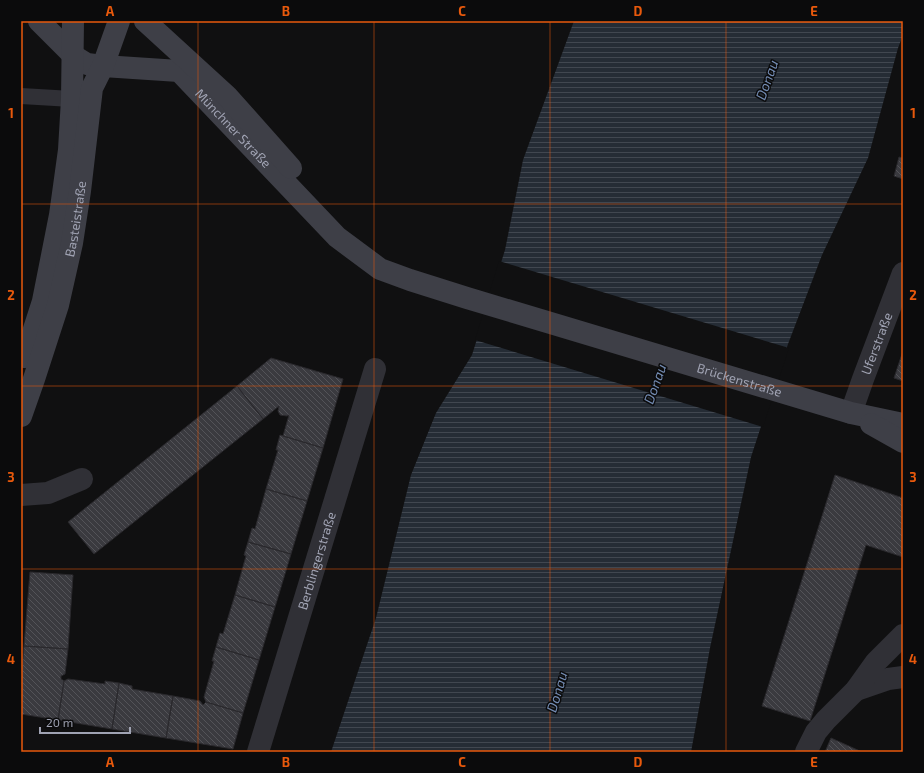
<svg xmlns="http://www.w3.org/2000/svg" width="924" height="773" font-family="'Exo 2',sans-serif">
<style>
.water{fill:url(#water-rules)}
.pier{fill:#101011}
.building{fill:url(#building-back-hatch);stroke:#2a292d}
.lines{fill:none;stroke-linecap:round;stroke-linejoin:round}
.lane{stroke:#303036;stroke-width:16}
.street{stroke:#303036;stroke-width:22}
.secondary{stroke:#3e3f47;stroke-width:22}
.grid{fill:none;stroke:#e8590c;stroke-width:1;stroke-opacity:0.55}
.labels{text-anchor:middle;stroke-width:3;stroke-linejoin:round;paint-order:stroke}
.street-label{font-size:13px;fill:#a0a3b3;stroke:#0b0b0c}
.water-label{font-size:14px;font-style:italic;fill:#738bb2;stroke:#0b0b0c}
.neatline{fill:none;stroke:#e8590c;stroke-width:1.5}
.grid-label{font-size:13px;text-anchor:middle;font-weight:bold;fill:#e8590c}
</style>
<defs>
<pattern id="water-rules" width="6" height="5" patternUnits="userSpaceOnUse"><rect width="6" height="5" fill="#252c35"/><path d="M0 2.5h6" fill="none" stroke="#414750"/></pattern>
<pattern id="building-back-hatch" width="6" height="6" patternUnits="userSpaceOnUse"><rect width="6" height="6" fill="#3a3a3f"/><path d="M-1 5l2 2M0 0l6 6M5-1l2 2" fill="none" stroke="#535358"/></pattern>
</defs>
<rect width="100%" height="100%" fill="#101011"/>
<path class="water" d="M574,21h329v14l-5,13 -30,110 -46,97 -34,89 -37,113 -41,191 -19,104h-360l45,-134 35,-143 25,-62 36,-58 33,-105 18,-90z"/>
<path class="pier" d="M499,261l290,87 -26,79 -288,-87z"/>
<path class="building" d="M899,157l4,1v21l-9,-3z
M903,351v30l-9,-3z
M271,358l72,21 -20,69 -40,-12 6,-21 -2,1 -7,-1 -2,-4 1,-5 -16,13 -26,-33z
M237,386l26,33 -169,135 -26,-32z
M280,435l43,13 -16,53 -41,-12 12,-39h-2z
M835,475l68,23v59l-37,-12 -56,176 -48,-15z
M266,489l41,12 -16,53 -43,-12 4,-14 3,1z
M248,542l43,12 -16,53 -40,-12 11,-39 -2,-1z
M30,572l43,3 -5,74 -44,-3z
M235,595l40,12 -16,53 -43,-13 4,-14 3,1z
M24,646l44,3 -3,25 -4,2v3l3,2 -6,39 -37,-6v-34z
M216,647l43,13 -16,53 -37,-11 -2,-5 10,-36h-2z
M68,679l37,5v-3l14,2 -7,46 -54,-9 6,-39z
M119,683l13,3v3l41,7 -7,42 -54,-9z
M173,696l27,5 3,4 3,-3 37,11 -10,36 -67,-11z
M831,738l31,14h-37z"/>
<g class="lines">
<path class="lane" d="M21,96l51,3"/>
<g class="street">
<path id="s1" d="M851,413l12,-34 40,-106"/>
<path d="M21,495l27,-2 34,-14"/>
<path d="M856,690l32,-11 15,-2"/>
<path id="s2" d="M258,752l117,-383"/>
<path d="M806,752l10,-20 10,-12 30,-30 20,-28 27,-27"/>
</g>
<g class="secondary">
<path id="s3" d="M39,21l35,35 13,8 16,2 76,5 158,166 43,32 30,11 57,18 384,115 52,11"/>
<path d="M145,21l82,75 64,72"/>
<path d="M25,357l18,-56 17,-86 9,-65 3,-51 1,-78"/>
<path id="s4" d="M21,416l13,-37 24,-74 14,-62 8,-52 12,-103 11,-22 16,-45"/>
<path d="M871,424l32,18"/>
</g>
</g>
<path class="grid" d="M198,21v731M374,21v731M550,21v731M726,21v731M21,204h882M21,386h882M21,569h882"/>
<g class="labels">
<g class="street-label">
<text dy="5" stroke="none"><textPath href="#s3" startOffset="236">Münchner Straße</textPath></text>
<text dy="5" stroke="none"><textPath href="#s4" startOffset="205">Basteistraße</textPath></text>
<text dy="5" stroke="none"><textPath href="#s1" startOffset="74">Uferstraße</textPath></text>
<text dy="5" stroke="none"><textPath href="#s3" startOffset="816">Brückenstraße</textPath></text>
<text dy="5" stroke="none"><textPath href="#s2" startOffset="200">Berblingerstraße</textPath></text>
</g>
<g class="water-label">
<text transform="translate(767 80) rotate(-70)" y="5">Donau</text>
<text transform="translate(655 384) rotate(-70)" y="5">Donau</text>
<text transform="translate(557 692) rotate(-73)" y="5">Donau</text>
</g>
</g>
<rect width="924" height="773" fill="none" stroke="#0b0b0c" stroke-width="44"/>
<path d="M40 727v6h90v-6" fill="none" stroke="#a0a3b3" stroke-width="2"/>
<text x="46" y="727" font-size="12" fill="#a0a3b3" stroke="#0b0b0c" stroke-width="3" paint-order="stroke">20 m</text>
<rect x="22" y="22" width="880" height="729" class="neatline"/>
<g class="grid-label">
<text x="110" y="16">A</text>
<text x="286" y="16">B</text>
<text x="462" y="16">C</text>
<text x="638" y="16">D</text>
<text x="814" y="16">E</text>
<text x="11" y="118">1</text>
<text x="913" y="118">1</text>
<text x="11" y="300">2</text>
<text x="913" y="300">2</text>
<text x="11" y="482">3</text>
<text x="913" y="482">3</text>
<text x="11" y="664">4</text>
<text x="913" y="664">4</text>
<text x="110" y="767">A</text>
<text x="286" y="767">B</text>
<text x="462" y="767">C</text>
<text x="638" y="767">D</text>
<text x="814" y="767">E</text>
</g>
</svg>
